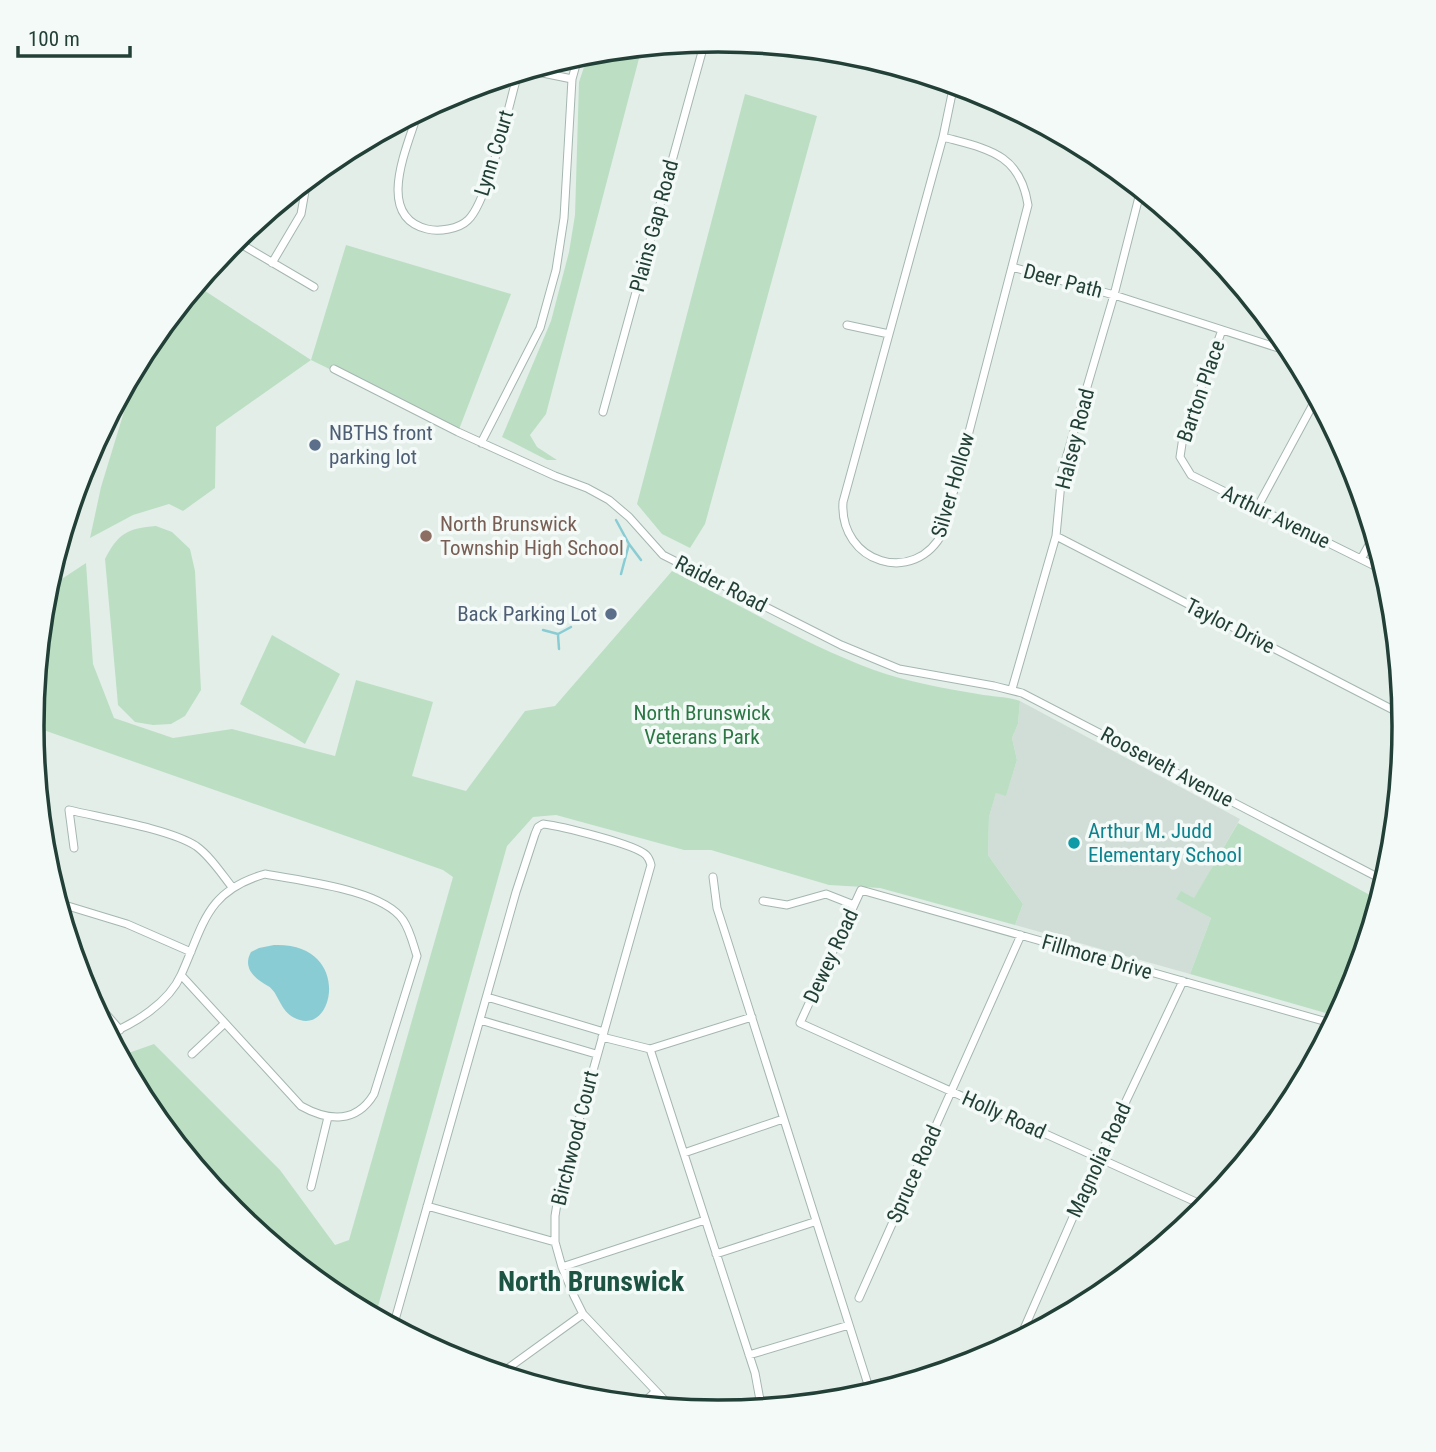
<svg xmlns="http://www.w3.org/2000/svg" width="1436" height="1452" font-family="'Roboto Condensed',sans-serif">
<style>
.built{fill:#d1ded7}
.green{fill:#bcdfc4}
.water{fill:#8accd4}
.lines{fill:none;stroke-linecap:round;stroke-linejoin:round}
.stream{stroke:#8accd4;stroke-width:2.5}
.minor-casing{stroke:#a5b6b0;stroke-width:9}
.minor{stroke:#fff;stroke-width:7}
.service-dot{fill:#5c6f8a;stroke:#f4faf7;stroke-width:2.5}
.education-dot{fill:#8d6e63;stroke:#f4faf7;stroke-width:2.5}
.culture-dot{fill:#0f9aa8;stroke:#f4faf7;stroke-width:2.5}
.labels{text-anchor:middle;stroke-width:7;stroke-linejoin:round;paint-order:stroke}
.street-label{font-size:21px;fill:#224037;stroke:#f4faf7}
.service-label{font-size:21px;fill:#4e5e75;stroke:#f4faf7;text-anchor:start}
.education-label{font-size:21px;fill:#785e54;stroke:#f4faf7;text-anchor:start}
.park-label{font-size:21px;fill:#2b7845;stroke:#f4faf7}
.culture-label{font-size:21px;fill:#0d838f;stroke:#f4faf7;text-anchor:start}
.district-label{font-size:28px;font-weight:bold;fill:#1d5343;stroke:#f4faf7}
.rim{fill:none;stroke:#224037;stroke-width:3.5}
</style>
<rect width="100%" height="100%" fill="#e3eee9"/>
<path class="built" d="M1020,701l220,118 -50,87 21,12 -21,56 -175,-49 8,-21 -35,-49 1,-38 7,-25 10,3 11,-35 -5,-22 6,-14z"/>
<path class="green" d="M642,47l-96,367 -16,21 7,12 20,13h-10l-45,-23 49,-116 18,-69 6,-37 4,-133 10,-30z
M745,94l72,22 -112,408 -15,24 -28,-14 -25,-30z
M346,245l165,49 -53,138 -147,-72 -95,67 -1,61 -32,23 -14,-7 -36,11 -43,23 11,-51 40,-131 6,-12 49,-59 115,75z
M100,432l-8,34 -44,122 38,-25 7,101 21,54 59,20 59,-9 103,27 21,-76 77,22 -21,74 54,15 59,-80 30,-5 117,-135c67,33 132,73 202,99 34,12 69,18 104,24 15,3 28,2 42,7l-2,23 -6,14 5,22 -11,36 -10,-3 -7,24 -1,38 35,49 -8,21 -135,-37 -51,-3 -118,-35h-27l-128,-35 -23,2 -26,29 -132,471 -39,-20 -104,-86 -85,-104 -27,-51 34,-12 126,126 55,75 14,-5 104,-363 -10,-7 -411,-144 13,-134 39,-129z
M156,526l16,6 18,17 5,22 6,119 -16,26 -14,8 -18,1 -18,-3 -17,-17 -13,-146c13,-25 22,-31 51,-33z
M272,635l68,39 -35,70 -65,-40z
M1238,823l141,77 -43,116 -146,-42 21,-56 -35,-19 5,-8 13,7z"/>
<path class="water" d="M274,945c76,-3 62,86 26,75 -21,-6 -20,-27 -32,-34 -13,-7 -26,-18 -17,-34l8,-4z"/>
<g class="lines">
<path class="stream" d="M616,520l13,24 -8,30
M629,544l12,16
M543,630l15,4 13,-7
M558,635l1,14"/>
<defs>
<path id="minor" d="M528,70l44,9
M418,112c-10,34 -44,104 9,117 12,3 32,0 41,-9 20,-18 41,-116 50,-147
M943,137c44,12 77,16 85,68l-85,327c-28,55 -104,31 -100,-30l100,-365 11,-53
M234,240l80,47
M272,263l29,-49 6,-34
M1012,267l102,28 180,58
M847,325l42,9
M1222,330l-39,107 -3,20 11,18 194,96
M334,369l124,63 97,44 32,12 22,12 20,17 34,38 178,90 58,24 95,17 28,7 363,188
M603,412l102,-371
M481,443l59,-115 16,-58 8,-52 8,-139 7,-25
M1257,508l60,-111
M1056,536l347,179
M1361,559l13,-23
M1012,689l44,-153 6,-64 52,-177 27,-106
M74,848l-5,-38c33,8 101,19 127,36 14,10 25,27 36,41
M265,874c35,7 117,15 138,46 7,10 10,24 14,36l-43,138c-18,30 -46,27 -73,12l-120,-131c23,-51 25,-84 84,-101z
M713,877l4,31 154,486
M763,901l24,4 39,-11 28,11
M58,903l69,21 64,28
M487,997l117,35
M94,1008l12,6 14,16
M480,1020l116,34
M108,1034c27,-10 61,-32 73,-59
M602,1037l48,12 105,324 5,27 -9,9
M650,1049l102,-32
M192,1054l33,-31
M684,1153l99,-34
M311,1187l17,-70
M427,1206l128,36
M1207,1207l-407,-184 61,-133 473,134
M716,1254l98,-32
M562,1267l143,-47
M859,1298l162,-363
M393,1327l123,-435 19,-58 3,-7 5,-3c17,2 92,20 103,31 3,3 4,6 5,10l-92,326 -4,25v26l7,25 12,29 9,18 89,94
M1019,1340l80,-182 84,-177
M749,1355l100,-30
M500,1374l83,-60
M641,1405l15,-14"/>
</defs>
<use href="#minor" class="minor-casing"/>
<use href="#minor" class="minor"/>
</g>
<g class="service-dot">
<circle cx="315" cy="445" r="7"/>
<circle cx="611" cy="614" r="7"/>
</g>
<circle class="education-dot" cx="426" cy="536" r="7"/>
<circle class="culture-dot" cx="1074" cy="843" r="7"/>
<g class="labels">
<g class="street-label">
<text transform="translate(494 153) rotate(-73)" y="7">Lynn Court</text>
<text transform="translate(654 226) rotate(-75)" y="7">Plains Gap Road</text>
<text transform="translate(1063 281) rotate(15)" y="7">Deer Path</text>
<text transform="translate(1201 391) rotate(-71)" y="7">Barton Place</text>
<text transform="translate(1075 439) rotate(-76)" y="7">Halsey Road</text>
<text transform="translate(953 485) rotate(-74)" y="7">Silver Hollow</text>
<text transform="translate(1276 517) rotate(26)" y="7">Arthur Avenue</text>
<text transform="translate(721 584) rotate(27)" y="7">Raider Road</text>
<text transform="translate(1230 626) rotate(27)" y="7">Taylor Drive</text>
<text transform="translate(1167 767) rotate(28)" y="7">Roosevelt Avenue</text>
<text transform="translate(831 956) rotate(-65)" y="7">Dewey Road</text>
<text transform="translate(1097 957) rotate(16)" y="7">Fillmore Drive</text>
<text transform="translate(1004 1115) rotate(24)" y="7">Holly Road</text>
<text transform="translate(575 1138) rotate(-76)" y="7">Birchwood Court</text>
<text transform="translate(1099 1160) rotate(-65)" y="7">Magnolia Road</text>
<text transform="translate(914 1174) rotate(-66)" y="7">Spruce Road</text>
</g>
<g class="service-label">
<text x="329" y="440">NBTHS front<tspan x="329" dy="24">parking lot</tspan></text>
<text x="597" y="621" text-anchor="end">Back Parking Lot</text>
</g>
<g class="education-label">
<text x="440" y="531">North Brunswick<tspan x="440" dy="24">Township High School</tspan></text>
</g>
<g class="park-label">
<text x="702" y="720">North Brunswick<tspan x="702" dy="24">Veterans Park</tspan></text>
</g>
<g class="culture-label">
<text x="1088" y="838">Arthur M. Judd<tspan x="1088" dy="24">Elementary School</tspan></text>
</g>
<g class="district-label">
<text x="591" y="1291">North Brunswick</text>
</g>
</g>
<path d="M0 0H1436V1452H0ZM44 726a674 674 0 1 1 1348 0a674 674 0 1 1-1348 0Z" fill="#f4faf7" fill-rule="evenodd"/>
<path class="rim" d="M44 726a674 674 0 1 1 1348 0a674 674 0 1 1-1348 0Z"/>
<path d="M18 46v10h112v-10" fill="none" stroke="#224037" stroke-width="3.5"/>
<text x="28" y="46" font-size="21" fill="#224037" stroke="#f4faf7" stroke-width="5" paint-order="stroke">100 m</text>
</svg>
